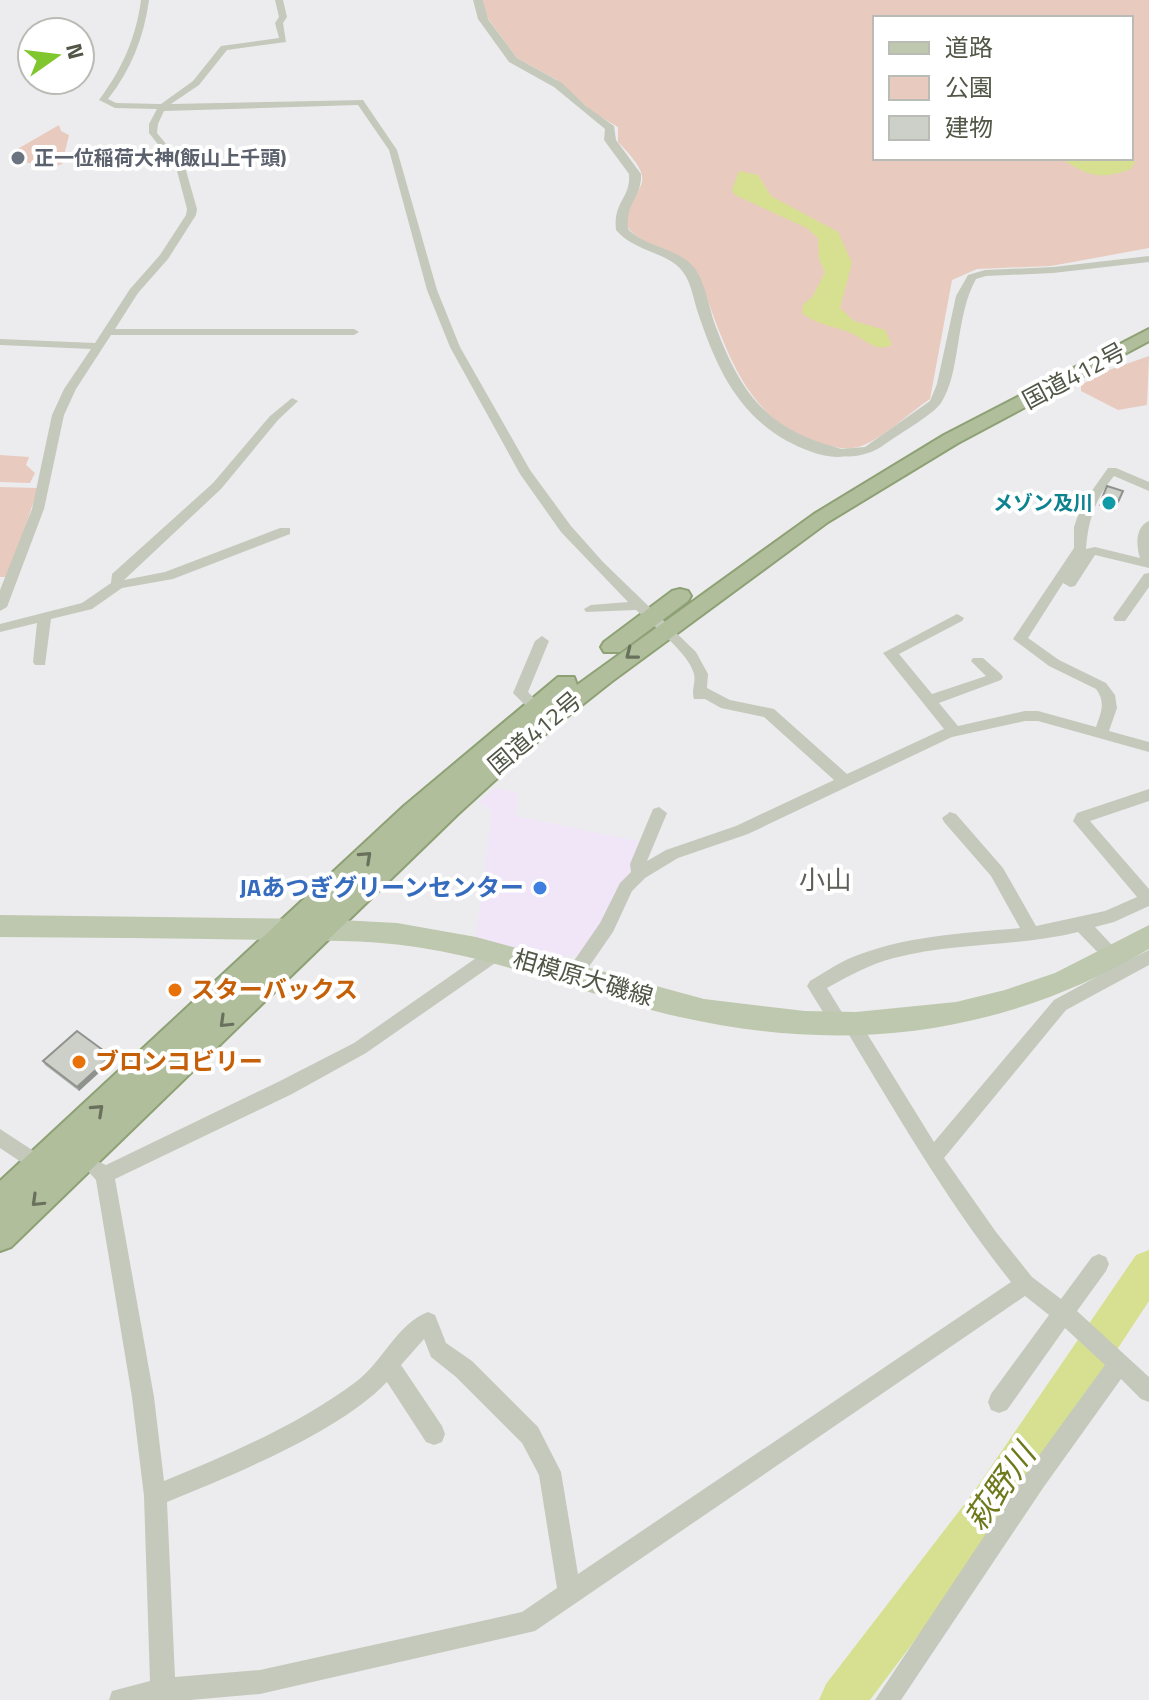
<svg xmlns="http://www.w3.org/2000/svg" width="1149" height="1700" font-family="'Titillium Web','Noto Sans JP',sans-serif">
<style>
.commercial{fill:#f1e6f8}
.green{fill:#e8cabe;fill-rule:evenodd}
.water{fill:#d7e090}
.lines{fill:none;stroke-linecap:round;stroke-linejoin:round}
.river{fill:#d7e090;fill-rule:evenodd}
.trunk-casing{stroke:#8ea174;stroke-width:4}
.minor{fill:#c4c9bc;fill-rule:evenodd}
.tertiary{fill:#c4c9bc;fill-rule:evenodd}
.primary{fill:#bec8ae;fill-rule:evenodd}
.trunk{fill:#b0be9c;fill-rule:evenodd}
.wall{fill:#afb3ad}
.shaded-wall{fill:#8f928d}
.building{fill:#ccd0c9;stroke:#8f928d;stroke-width:2}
.oneway{stroke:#69705c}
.worship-dot{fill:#6b7280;stroke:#fff;stroke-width:3}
.culture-dot{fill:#0f9aa8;stroke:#fff;stroke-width:3}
.shop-dot{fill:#3f7fe0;stroke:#fff;stroke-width:3}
.food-dot{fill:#e8710a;stroke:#fff;stroke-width:3}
.labels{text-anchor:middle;stroke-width:8;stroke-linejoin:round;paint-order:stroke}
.far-worship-label{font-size:20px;font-weight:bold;fill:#5b616d;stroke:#fff;text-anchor:start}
.far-culture-label{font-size:20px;font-weight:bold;fill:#0d838f;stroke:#fff;text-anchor:end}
.street-label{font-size:24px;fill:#515646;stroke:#fff}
.shop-label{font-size:24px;font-weight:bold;fill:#366cbe;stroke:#fff;text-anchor:end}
.food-label{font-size:24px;font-weight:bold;fill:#c56008;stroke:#fff;text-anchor:start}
.neighbourhood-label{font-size:26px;fill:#5d6059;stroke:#fff}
.near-water-label{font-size:32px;font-style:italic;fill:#6f791b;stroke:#fff}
</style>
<rect width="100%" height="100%" fill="#ececee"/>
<path class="commercial" d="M494,788l23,4 -2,24 127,26 -14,34 -10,11 -29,57 -9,10 -25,5 -79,-21 16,-127 -14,-8z"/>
<path class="green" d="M483,0h666v248l-98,18 -74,3 -25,11 -22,119c-21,14 -43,36 -66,46 -14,6 -28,3 -42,-1 -80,-22 -98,-104 -125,-172 -19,-24 -54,-22 -72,-48 4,-43 41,-33 -7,-82v-15l-24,-14 -37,-33 -40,-22 -30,-41zM875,18h256v140h-256z
M59,125l2,6 8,4 -7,29 -12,4 -38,-9 2,-8z
M1149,356l-2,49 -29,5 -37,-19v-6l28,-15z
M0,455l29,2 -3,8 9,8 -5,10 -30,-1z
M0,487l38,1 -29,89h-9z"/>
<path class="water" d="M1131,156l4,6 -4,7c-33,12 -44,6 -71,-11z
M739,171l19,4 13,21 67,36 14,31 -12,45 14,13 31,9 7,15c-18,8 -26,-6 -41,-12 -17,-7 -34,-8 -49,-20l1,-8 10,-9 12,-24 -6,-13 -1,-21 -11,-10 -72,-33 -3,-5z"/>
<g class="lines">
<path class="river" d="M1149,1250v51l-146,222 -133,177h-51l7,-16 147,-191 163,-238z"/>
<defs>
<path id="trunk" d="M1149,329v12l-191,102 -130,79 -217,160 -62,49 -91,83 -447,433 -11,4v-70l404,-375 154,-129h16l3,8 237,-171 130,-79z
M680,589l8,2 3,5 -3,5 -68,51h-16l-3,-5 3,-5 68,-51z"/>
</defs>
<use href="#trunk" class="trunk-casing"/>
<path class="minor" d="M141,0h8c-5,37 -18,70 -41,99l8,4 45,1 32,-23 28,-35 58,-8 -4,-15 4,-6 -4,-17h8l4,17 -4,6 3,19 -59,8 -28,35 -28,19 192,-4 34,50 40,140 23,57 70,123 41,56 32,36 93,90 12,22 -1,14 23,12 44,9 73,65 97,-45 -61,-76 74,-39 7,4 -2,3 -63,33 33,40 54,-18 -15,-15 2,-3h10l18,16 2,3 -2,3 -62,23 19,23 67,-15h13l58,16c5,-14 10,-25 0,-38l-47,-23 -36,-27 61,-91v-21l7,-21 27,-38h8l33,14v9l-35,-15c-19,23 -26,45 -28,73l9,-2 45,11c-4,-13 -5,-31 9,-37v47l-54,-13 -20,31 -5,1 -7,-4 -35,55 31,22 47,23 9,12 2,13 -8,23 40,11v10l-111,-31h-13l-73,16 -204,97 -70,24 -33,20 -13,13 -19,41 -34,49 -6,2 -6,-2 -3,-5 3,-5 33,-48 20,-40 11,-11 -1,-8 23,-55 6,-2 8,6 -20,48 19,-11 70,-24 98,-46 -70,-63 -43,-9 -16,-9h-11c-3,-8 2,-17 0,-25 -5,-21 -43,-50 -58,-64l-50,2 -2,-3 7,-4 37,-3 -67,-70 -41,-58 -70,-127 -23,-57 -38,-140 -31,-45 -194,6 -6,13 -1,9 28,34 12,42 -1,6 -28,44 -30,34 -23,36h239l5,3 -5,3h-243l-35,54 -12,26 -20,94 -37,98 -7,4v-21l32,-81 20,-94 12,-26 27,-40 -91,-4v-6l95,4 35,-54 30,-34 26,-40 1,-6 -11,-42 -27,-34v-9l8,-15 -42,-1 -16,-8c23,-31 37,-62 42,-100z
M1149,256v6l-96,11 -67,3 -10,3c-21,37 -15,94 -35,124 -8,12 -47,34 -60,44 -11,7 -35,14 -46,6l6,-4 24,-2 65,-46 7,-17 19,-88 12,-21 17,-5 68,-3z
M292,398l6,3 -2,2 -18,17 -57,69 -97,91 41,-8 115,-44h10v6l-117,45 -51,9 -30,21 -41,10 -6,46h-10l-2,-3 4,-39 -37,9v-8l82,-21 29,-20 1,-9 101,-91 57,-67z
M1149,573v14l-24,34h-10l-2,-3 2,-3 29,-41z
M542,636l7,5 -21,51 15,15 -7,5 -5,-1 -18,-18 22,-52z
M1149,789v12l-59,20 59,68v17l-35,16 -19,5 32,34 22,-11v15l-83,45 -122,148 52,74 36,45 29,22 31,-42 7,-3 7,3 3,7 -3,7 -29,40 72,66v25l-8,-3 -20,-20 -78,109 -142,212h-26l152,-228 78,-107 -40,-37 -58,82 -8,3 -8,-3 -3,-8 3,-8 58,-79 -24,-19 -490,335 -275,63 -70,6h-81l3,-9 38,-10 -6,-185 -12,-99 -36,-217 -9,-10 3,-6 7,-3 9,4 172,-83 76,-39 135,-94 6,-2 6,2 3,5 -3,5 -135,94 -74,41 -177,85 39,218 10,84c66,-27 136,-57 193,-100 26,-20 40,-57 71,-69l7,3 11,28 26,18 66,66 23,45 17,102 433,-292c-63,-79 -113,-166 -165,-252l-6,2 -6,-2 -27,-44 3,-5c12,-7 25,-16 38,-22 53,-23 115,-26 172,-31l-29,-52 -47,-54 -2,-4 8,-6 6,2 47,54 33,58 69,-15 32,-14 -64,-76 4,-8zM1078,932l35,36 -59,32 -120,142 -76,-123 -6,-2 -6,2 -19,-31c22,-12 43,-24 67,-30 60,-16 124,-11 184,-26zM424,1339l7,18 25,20 66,66 17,32 18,113 -35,24 -262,58 -85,7 -8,-175c65,-27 171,-69 220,-120l39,60 8,3 8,-3 3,-8 -3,-8 -41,-61z
M0,1129l46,30 3,6 -3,6 -7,3 -39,-26z"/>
<path class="tertiary" d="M473,0h10l5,19 29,39 45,25 24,23 28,20 2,14 25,34c1,23 -16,29 -13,55 18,19 53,19 68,41 9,14 13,36 18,52 27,73 53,109 132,128v6c-18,4 -42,-6 -59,-15 -51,-29 -71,-75 -89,-128 -4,-12 -7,-31 -15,-41 -14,-20 -49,-20 -67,-42 -3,-29 15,-32 13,-56l-25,-34 1,-11 -51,-42 -45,-25 -31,-43z"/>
<path class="primary" d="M0,915l322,4 75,4 79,14 228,62 101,12 51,1 100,-10 49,-12 50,-17 94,-48v24c-156,92 -320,107 -494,62 -80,-21 -157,-52 -239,-64 -50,-8 -101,-6 -151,-7 -88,-2 -177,-2 -265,-3z"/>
<use href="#trunk" class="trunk"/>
</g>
<path class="wall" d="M1102,498l18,1 -5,12 -16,-5z
M113,1060l-34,31 -34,-26 -2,-4z"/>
<path class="shaded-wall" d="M111,1056l2,4 -34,31 -2,-4z"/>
<path class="building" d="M1107,486l16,5 -5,11 -16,-4z
M77,1031l34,25 -34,31 -34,-26z"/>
<defs><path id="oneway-chevron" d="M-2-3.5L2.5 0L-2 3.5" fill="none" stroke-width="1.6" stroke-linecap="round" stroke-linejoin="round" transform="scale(2)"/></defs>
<g class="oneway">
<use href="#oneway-chevron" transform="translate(631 654) rotate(142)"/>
<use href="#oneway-chevron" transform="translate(366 857) rotate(-43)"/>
<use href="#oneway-chevron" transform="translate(225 1022) rotate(136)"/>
<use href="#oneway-chevron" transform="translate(98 1110) rotate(-43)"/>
<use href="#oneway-chevron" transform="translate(37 1201) rotate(136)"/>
</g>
<circle class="worship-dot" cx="18" cy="158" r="8"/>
<circle class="culture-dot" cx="1109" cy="503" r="8"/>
<circle class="shop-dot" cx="540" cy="888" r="8"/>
<g class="food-dot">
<circle cx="175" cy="990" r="8"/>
<circle cx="79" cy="1062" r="8"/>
</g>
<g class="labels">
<g class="far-worship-label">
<text x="34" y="165">正一位稲荷大神(飯山上千頭)</text>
</g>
<g class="far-culture-label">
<text x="1093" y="510">メゾン及川</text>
</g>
<g class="street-label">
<text transform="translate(1074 376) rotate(-28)" y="8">国道412号</text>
<text transform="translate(535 733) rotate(-40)" y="8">国道412号</text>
<text transform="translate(583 978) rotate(16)" y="8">相模原大磯線</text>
</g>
<g class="shop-label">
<text x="524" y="896">JAあつぎグリーンセンター</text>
</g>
<g class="food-label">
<text x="191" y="998">スターバックス</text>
<text x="95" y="1070">ブロンコビリー</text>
</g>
<g class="neighbourhood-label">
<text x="825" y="889">小山</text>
</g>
<g class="near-water-label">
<text transform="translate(1000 1487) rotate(-55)" y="11">萩野川</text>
</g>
</g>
<rect x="873" y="16" width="260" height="144" fill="#ffffff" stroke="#b9bbb5" stroke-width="2"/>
<rect x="889" y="42" width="40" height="12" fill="#bec8ae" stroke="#b9bbb5" stroke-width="2"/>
<text x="945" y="56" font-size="24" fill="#515646">道路</text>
<rect x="889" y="76" width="40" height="24" fill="#e8cabe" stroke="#b9bbb5" stroke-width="2"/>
<text x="945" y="96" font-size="24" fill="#515646">公園</text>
<rect x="889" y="116" width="40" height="24" fill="#ccd0c9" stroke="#b9bbb5" stroke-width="2"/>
<text x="945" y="136" font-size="24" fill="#515646">建物</text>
<g transform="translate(56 56) rotate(76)"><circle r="38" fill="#ffffff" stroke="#b9bbb5" stroke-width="2"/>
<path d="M0-6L14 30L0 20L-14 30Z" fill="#80c62e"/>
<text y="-12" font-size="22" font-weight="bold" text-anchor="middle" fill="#515646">N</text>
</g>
</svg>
